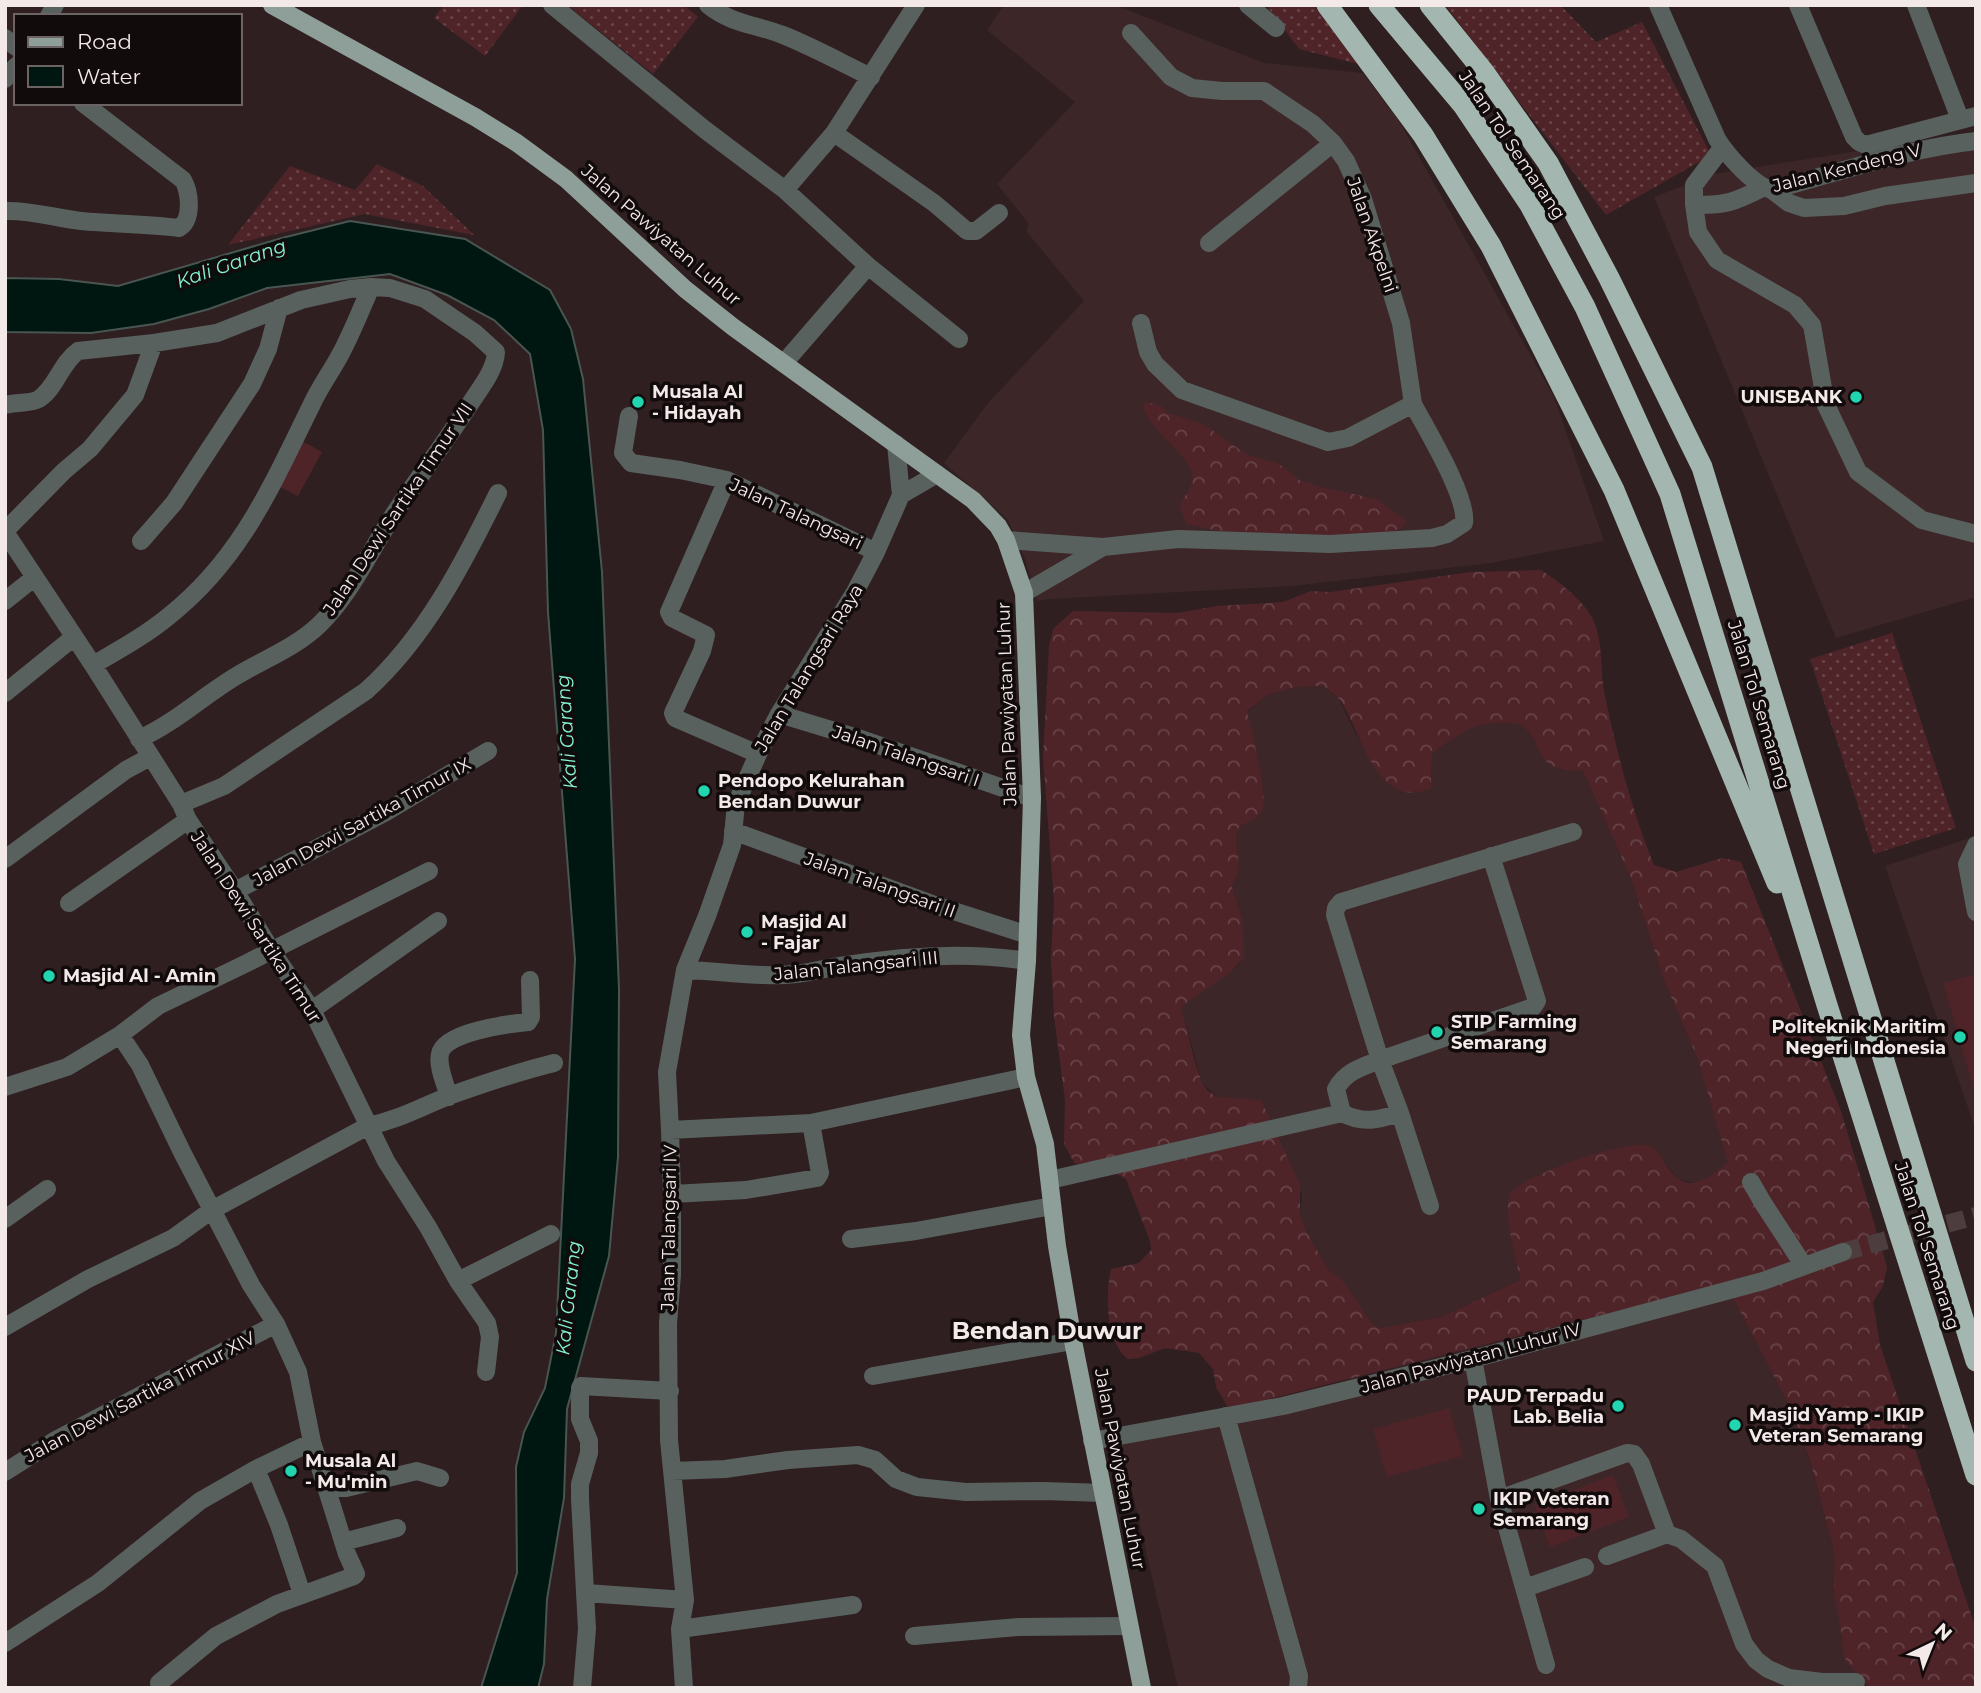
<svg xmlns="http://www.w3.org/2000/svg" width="1981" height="1693" font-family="Montserrat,sans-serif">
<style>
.built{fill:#3c2628}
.grass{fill:url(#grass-dots)}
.forest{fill:url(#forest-crowns);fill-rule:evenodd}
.garden{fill:#4e2429}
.water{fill:#001610;stroke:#495551;stroke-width:2}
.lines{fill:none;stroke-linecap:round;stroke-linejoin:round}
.minor-tunnel{stroke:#4d3d3e;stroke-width:18;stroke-dasharray:18 9;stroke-linecap:butt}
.minor{stroke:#59615f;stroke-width:18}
.major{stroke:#8e9f99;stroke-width:18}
.highway{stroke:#a3b7b0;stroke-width:21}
.poi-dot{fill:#20d5b0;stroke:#120b0c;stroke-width:2.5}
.labels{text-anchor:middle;stroke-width:7;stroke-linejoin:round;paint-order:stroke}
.street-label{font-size:18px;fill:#f4e9e9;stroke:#120b0c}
.poi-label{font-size:18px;font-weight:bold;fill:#f4e9e9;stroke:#120b0c;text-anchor:start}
.water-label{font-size:19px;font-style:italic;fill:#85f4d5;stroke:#120b0c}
.district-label{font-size:24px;font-weight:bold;fill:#f4e9e9;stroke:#120b0c}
</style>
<defs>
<pattern id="grass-dots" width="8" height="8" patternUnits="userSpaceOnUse" patternTransform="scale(1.75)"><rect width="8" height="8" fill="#4e2429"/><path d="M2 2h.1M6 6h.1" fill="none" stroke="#684448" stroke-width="1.8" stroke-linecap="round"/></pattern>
<pattern id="forest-crowns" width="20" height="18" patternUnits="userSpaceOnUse" patternTransform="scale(1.75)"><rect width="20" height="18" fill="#4e2429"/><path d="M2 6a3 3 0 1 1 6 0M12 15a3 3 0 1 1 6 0" fill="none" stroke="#684448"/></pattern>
</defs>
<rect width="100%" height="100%" fill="#2f1f20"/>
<path class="built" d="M1004,5h111l149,58 99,10 36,48 155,276 50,144 -113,22 -199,23 -242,13 -13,2 -12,-42 -17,-39 -64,-57 44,-60 96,-102 -58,-70 3,-6 -4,-6 -28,-35 78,-82 -88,-72z
M1976,132v465l-140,41 -182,-441 60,-23z
M1323,686l16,13 18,37 23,38 51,14 1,-35 38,-26 19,-6 29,2 8,5 18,31 16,10 23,2 47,105 35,107 32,74 32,105 -21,18 -10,4 -20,-5 -26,-32 -143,78 11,55 -79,37 -61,11 -8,-4 -28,-42 -16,-13 -21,-36 -7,-18 2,-20 -41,-94 -44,-4 -15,-14 -21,-76 58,-42 3,-47 -10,-31 7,-18 -3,-32 3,-10 18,-10 6,-27 -16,-78 23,-18 28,-7z
M1976,836v295l-91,-265z
M1726,1284l66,127 19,54 24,90 8,99 28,34h-693l-60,-257 155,-32z"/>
<path class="grass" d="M444,5h79l-38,51 -51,-38z
M567,5h117l14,12 -45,57z
M1266,5h48l44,59 -59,-15z
M1445,5h115l36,37 46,-20 69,133 -105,60z
M377,164l46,22 51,49 -109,-21 -137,31 62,-79 65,24z
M1892,633l64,195 -82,26 -64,-195z"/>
<path class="forest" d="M1146,402l15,4 7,7 35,11 43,30 33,10 20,16 22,7 55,12 27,19 3,4 -2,4 -12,6 -26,5 -143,-5 -36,-8 -7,-17c2,-9 10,-16 12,-25 6,-26 -46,-50 -49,-77z
M1541,570c20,13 48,34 55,57 7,21 4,47 9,69 12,57 27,115 49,169l22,7 46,-14 19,4 100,249 46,156 -4,19 -10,16 7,43 96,284v59h-105l-23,-24 -5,-10 -2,-24 -7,-38 1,-37 -24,-91 -19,-53 -66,-127 -497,125 -13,-22 -3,-18 -14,-16 -34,-5 -26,10 -11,1c-22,-17 -23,-65 -17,-90l28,-6 12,-13 -1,-9 -24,-62 -32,-17 -19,2 -11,-20 1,-44 -11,-84 -3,-57 3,-58 -11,-144 6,-110 4,-18 20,-18 105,2 39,-7 66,-4 28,-11 19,1 141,-20zM1323,686c5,4 13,9 17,14 18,26 29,82 65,92 9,2 18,-1 26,-4l1,-35c26,-17 41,-33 74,-30 8,0 14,0 20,6 10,10 13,29 25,36 9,6 22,5 32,6l47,105 35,107 32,74 31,105c-20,17 -42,35 -61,4 -5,-7 -9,-17 -18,-20 -22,-7 -102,23 -123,36 -6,3 -11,8 -17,12 -4,29 6,58 11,86l-79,37 -61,11 -8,-4 -28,-42 -16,-13 -21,-36 -7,-18v-30l-39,-85 -44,-3 -9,-6 -6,-8 -7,-21 -14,-55 51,-36 12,-14 -2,-39 -10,-31 7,-18 -3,-32 3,-10c7,-4 18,-8 23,-16 7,-13 -11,-81 -15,-100l23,-17 28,-7z"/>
<path class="garden" d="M302,441l20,11 -24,44 -20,-10z
M1976,974v122l-33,-113z
M1449,1408l14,48 -76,21 -14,-48z
M1613,1475l16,42 -79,30 -16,-42z"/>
<path class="water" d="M350,221l115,18 85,51 21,39 12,50 19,193 17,417 -1,168 -9,99 -42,153 -3,89 -17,101 -3,65 -6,24h-57l36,-115 -1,-106 8,-35 21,-44 11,-55 19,-374 -27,-347 -5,-182 -13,-76 -36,-34 -47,-25 -57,-21 -123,14 -58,21 -55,15 -63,9 -86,-1v-54l54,1 59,7 164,-48z"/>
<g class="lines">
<path class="minor-tunnel" d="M1843,1252l133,-36"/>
<path class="minor" d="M552,5l152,124 81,61 83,76 91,73
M708,5c25,20 47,19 75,30 30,12 59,28 88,42
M1248,5l28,23
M1658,5l59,134c10,16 37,47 55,51 69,-18 133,-41 204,-49
M1798,5l56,132 5,5 7,3 110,-29
M1916,5l44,114
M49,16l6,-11
M1131,33l40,44 21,11 30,3h42l49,33 20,19 13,18 17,38 38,124 12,81
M5,38l11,9
M5,79l11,-13
M834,133l100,70 33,28h9l23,-18
M1722,148l-28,37v19l4,28 19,28 78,45 17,20 14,80 32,67 64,48 54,14
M785,190l49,-57 82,-128
M1772,190l17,13 15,5 40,-2 41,-10 91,-13
M1694,204c29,3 43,-3 68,-16
M5,211c26,-1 50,7 76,10 32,3 65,3 98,7 14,-8 11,-36 4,-48l-100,-77
M1209,243l124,-100
M784,363l84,-97
M5,405c10,-3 25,-1 34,-6 17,-11 22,-36 39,-48l76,-8 63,-10 84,-33 49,-11 21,-2 19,1 35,11 50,34 21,19c-1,19 -16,36 -26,52 -24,37 -51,73 -76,110 -24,37 -43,80 -75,111 -23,22 -54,34 -81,50 -34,20 -63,48 -99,64
M629,416l-6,37 8,10 49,7 47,10 149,72
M727,480l-58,132 3,6 34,17 -4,16 -29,62 2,5 83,36
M901,495l36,-21
M5,531l59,-60 26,-22 45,-54 19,-52
M5,532l88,133 88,139 7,16 47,71 36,59 41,60 74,151 42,66 30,54 29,42 3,14 -4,35
M1006,540l97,7 75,-8 152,5 102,-6 15,-4 17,-11c4,-26 -38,-94 -51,-119l-65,34 -20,4 -146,-52 -27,-26 -7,-12 -7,-29
M141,541l33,-38 78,-119 16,-35 11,-41
M1024,593l79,-46
M5,601l30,-24
M93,665c26,-15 53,-30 76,-49 72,-57 103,-131 142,-210 8,-18 20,-34 29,-51 12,-22 21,-46 31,-68
M5,693l69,-56
M779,714l79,24 174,60
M181,804l43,-18 142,-95c59,-53 97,-127 132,-198
M733,831l199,73 96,31
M1976,845l-9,19 9,48
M5,859l121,-89 24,-13
M235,891l151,-79 102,-61
M69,903l119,-83
M685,970c39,1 78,9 118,3 12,-2 24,-5 37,-7 61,-10 126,-15 187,-5
M312,1010l126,-89
M120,1035l20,30 42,87 69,133 25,39 22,48 14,70 35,112 9,20 -2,2 -77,28 -61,32 -57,47
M5,1087l62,-20 53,-32 38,-29 89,-43 182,-92
M449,1097c-3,-12 -12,-30 -9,-43 4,-22 68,-30 88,-32l3,-5 -1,-37
M1342,1113c21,11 36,7 58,0l-20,-53 153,-53 4,-6 -46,-145
M1400,1113l30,93
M670,1130l-3,-58 18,-102 22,-54 25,-71 4,-41 22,-50 21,-40 76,-122 21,-40 25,-57 -5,-51
M1050,1180l292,-67 -6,-24c10,-18 26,-22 44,-29l-45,-145 1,-7 5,-6 232,-70
M1751,1182l12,21 41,63
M672,1194l74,-4 71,-12 3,-5 -9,-50
M5,1219l42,-30
M851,1239l65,-8 136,-25
M458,1281l93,-47
M5,1327l83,-48 85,-41 39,-28 156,-84c35,-7 59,-23 92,-34 31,-11 62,-21 94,-29
M1473,1359l26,140 47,166
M873,1376l200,-35
M1226,1416l73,260 -1,12
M1092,1441l191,-35 190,-47 290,-78 80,-29
M256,1469l23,56 23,69
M672,1471l53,-2 63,-9 70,-5 17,5 21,19 21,8 49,5 78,-1 59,2
M5,1472l49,-31 222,-117
M326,1488h20l71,-17 23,7
M1499,1499l128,-46 7,1 7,10 26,70
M343,1542l54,-14
M1607,1556l60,-22 14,5 34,27 29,78 12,16 12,9 21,9 33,4h34
M1525,1588l60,-21
M586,1593l99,7
M680,1629l173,-24
M914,1636l105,-9 110,-1
M5,1643l93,-60 102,-82 56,-32 56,-27
M582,1688l5,-59 -7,-130v-15l9,-31v-12l-9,-22v-31l1,-2 89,5
M684,1688l-4,-59 5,-29 -16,-160 -1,-117 4,-48v-81l-2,-64 141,-7 215,-46"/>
<path class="major" d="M272,5l203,112 42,26 49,36 119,110 48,38 240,173 25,26 8,14 18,53 8,205 -5,163 -6,74 5,42 19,67 12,102 16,95 69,347"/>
<path class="highway" d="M1327,5l96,130 68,111 123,244 163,393
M1379,5l84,100 67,100 55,102 85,187 157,511 149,470
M1430,5l54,67 64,91 61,115 93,189 274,894"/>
</g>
<g class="poi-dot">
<circle cx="1856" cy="397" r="7"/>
<circle cx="638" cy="402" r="7"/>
<circle cx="704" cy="791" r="7"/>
<circle cx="747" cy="932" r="7"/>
<circle cx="49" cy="976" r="7"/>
<circle cx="1437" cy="1032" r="7"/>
<circle cx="1960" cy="1037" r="7"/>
<circle cx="1618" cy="1406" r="7"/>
<circle cx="1735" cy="1425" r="7"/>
<circle cx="291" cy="1471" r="7"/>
<circle cx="1479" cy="1509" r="7"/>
</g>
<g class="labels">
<g class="street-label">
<text transform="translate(1512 145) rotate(56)" y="6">Jalan Tol Semarang</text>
<text transform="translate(1847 168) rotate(-14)" y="6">Jalan Kendeng V</text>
<text transform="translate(661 235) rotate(41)" y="6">Jalan Pawiyatan Luhur</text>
<text transform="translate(1372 235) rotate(71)" y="6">Jalan Akpelni</text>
<text transform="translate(398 509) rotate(-56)" y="6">Jalan Dewi Sartika Timur VII</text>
<text transform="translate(796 514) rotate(25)" y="6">Jalan Talangsari</text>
<text transform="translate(809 668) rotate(-59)" y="6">Jalan Talangsari Raya</text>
<text transform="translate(1007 704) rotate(-92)" y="6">Jalan Pawiyatan Luhur</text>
<text transform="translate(1759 705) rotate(73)" y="6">Jalan Tol Semarang</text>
<text transform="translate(906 756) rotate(19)" y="6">Jalan Talangsari I</text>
<text transform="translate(362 822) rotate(-29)" y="6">Jalan Dewi Sartika Timur IX</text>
<text transform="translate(880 885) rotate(20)" y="6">Jalan Talangsari II</text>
<text transform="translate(256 927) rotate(57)" y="6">Jalan Dewi Sartika Timur</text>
<text transform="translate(856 966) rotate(-6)" y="6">Jalan Talangsari III</text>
<text transform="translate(669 1228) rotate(-89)" y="6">Jalan Talangsari IV</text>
<text transform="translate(1927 1246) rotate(72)" y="6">Jalan Tol Semarang</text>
<text transform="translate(1471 1358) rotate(-15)" y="6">Jalan Pawiyatan Luhur IV</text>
<text transform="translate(140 1397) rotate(-28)" y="6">Jalan Dewi Sartika Timur XIV</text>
<text transform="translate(1120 1469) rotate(79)" y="6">Jalan Pawiyatan Luhur</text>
</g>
<g class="poi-label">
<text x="652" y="398">Musala Al<tspan x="652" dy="21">- Hidayah</tspan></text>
<text x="1842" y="403" text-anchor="end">UNISBANK</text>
<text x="718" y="787">Pendopo Kelurahan<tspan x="718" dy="21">Bendan Duwur</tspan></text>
<text x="761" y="928">Masjid Al<tspan x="761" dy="21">- Fajar</tspan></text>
<text x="63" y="982">Masjid Al - Amin</text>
<text x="1451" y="1028">STIP Farming<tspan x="1451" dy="21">Semarang</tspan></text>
<text x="1946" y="1033" text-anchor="end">Politeknik Maritim<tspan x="1946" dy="21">Negeri Indonesia</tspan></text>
<text x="1604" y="1402" text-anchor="end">PAUD Terpadu<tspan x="1604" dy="21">Lab. Belia</tspan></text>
<text x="1749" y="1421">Masjid Yamp - IKIP<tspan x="1749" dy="21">Veteran Semarang</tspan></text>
<text x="305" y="1467">Musala Al<tspan x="305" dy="21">- Mu'min</tspan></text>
<text x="1493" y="1505">IKIP Veteran<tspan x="1493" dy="21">Semarang</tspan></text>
</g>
<g class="water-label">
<text transform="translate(231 263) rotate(-19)" y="7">Kali Garang</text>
<text transform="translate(566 732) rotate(-94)" y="7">Kali Garang</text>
<text transform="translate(568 1298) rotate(-84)" y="7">Kali Garang</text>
</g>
<g class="district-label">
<text x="1047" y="1339">Bendan Duwur</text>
</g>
</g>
<rect width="1981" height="1693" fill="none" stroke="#f4e9e9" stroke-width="14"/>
<rect x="14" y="14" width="228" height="91" fill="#120b0c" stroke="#6c6464" stroke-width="2"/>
<rect x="28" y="37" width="35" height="10" fill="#8e9f99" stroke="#6c6464" stroke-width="2"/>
<text x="77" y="49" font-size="21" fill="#f4e9e9">Road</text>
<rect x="28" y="66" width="35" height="21" fill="#001610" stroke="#6c6464" stroke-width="2"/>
<text x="77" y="84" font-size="21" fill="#f4e9e9">Water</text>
<g transform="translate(1932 1644) rotate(43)" stroke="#120b0c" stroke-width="5" paint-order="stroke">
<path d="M0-5L12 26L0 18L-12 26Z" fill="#f4e9e9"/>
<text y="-10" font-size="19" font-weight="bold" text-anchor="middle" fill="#f4e9e9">N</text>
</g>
</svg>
